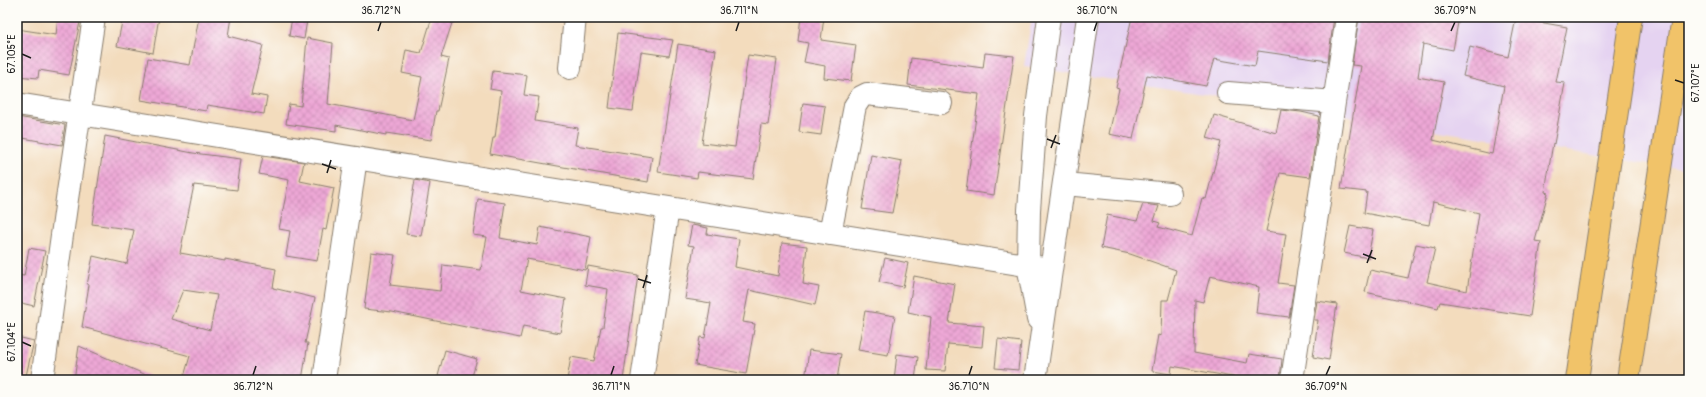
<svg xmlns="http://www.w3.org/2000/svg" width="1706" height="397" font-family="Pangolin,sans-serif">
<style>
.built{fill:#e5d3f1}
.building{fill:url(#building-cross-hatch);fill-rule:evenodd}
.lines{fill:none;stroke-linecap:round;stroke-linejoin:round}
.minor-casing{stroke:#887c6c;stroke-width:24}
.major-casing{stroke:#887c6c;stroke-width:24}
.minor{stroke:#fff;stroke-width:22}
.major{stroke:#f1c369;stroke-width:22}
.ticks{fill:none;stroke:#1c1c1c;stroke-width:1.5}
.neatline{fill:none;stroke:#1c1c1c;stroke-width:1.5}
.ticks-label{font-size:10px;text-anchor:middle;fill:#1c1c1c}
</style>
<defs>
<pattern id="building-cross-hatch" width="8" height="8" patternUnits="userSpaceOnUse"><rect width="8" height="8" fill="#eda7d6"/><path d="M0 0l8 8M0 8l8-8" fill="none" stroke="#cb8fb7"/></pattern>
</defs>
<rect width="100%" height="100%" fill="#fdfcf7"/>
<filter id="ink" filterUnits="userSpaceOnUse"><feTurbulence type="fractalNoise" baseFrequency=".025" numOctaves="2"/><feDisplacementMap in="SourceGraphic" scale="8" xChannelSelector="R" yChannelSelector="G"/><feConvolveMatrix kernelMatrix="1 2 1 2 8 2 1 2 1" color-interpolation-filters="sRGB"/></filter>
<filter id="wash" filterUnits="userSpaceOnUse"><feTurbulence type="fractalNoise" baseFrequency=".012" numOctaves="4" result="noise"/><feDisplacementMap in="SourceGraphic" scale="16" xChannelSelector="R" yChannelSelector="G"/><feGaussianBlur stdDeviation="0.9" result="paint"/><feColorMatrix in="noise" values="0 0 0 0 0 0 0 0 0 0 0 0 0 0 0 0 0 1.4 0 .05"/><feComposite in="paint" operator="in"/></filter>
<g filter="url(#wash)">
<rect width="100%" height="100%" fill="#f3dcbd"/>
<path class="built" d="M1032,17h657v153l-665,-104z"/>
<g id="blocks">
<path class="building" d="M58,17h23l-12,58 -30,-5 -1,8 -21,-2v-47l39,6z
M123,17h36l-6,36 -36,-7z
M199,17h32l-3,19 35,9 -12,49 16,3 -3,17 -57,-9 -1,6 -65,-11 7,-42 42,7z
M292,17l15,3 -3,19 -15,-3z
M432,17h22l-13,40 8,2 -11,52h-2l-5,29 -45,-7v2l-50,-10v6l-50,-7 3,-20 12,2 6,-68 26,5 -5,61 85,16 9,-43 -20,-4 4,-23 15,3z
M801,17h23l-3,23 35,5 -5,36 -27,-3 1,-12 -21,-4 4,-19 -10,-2z
M1132,17h202l-6,44 -70,-10 -3,15 -41,-7 -8,27 -59,-11 -14,64 -24,-5 10,-45 -3,-1z
M1359,17h100l-6,33 -30,-6 -5,33 26,5 -11,58 59,14 12,-68 -41,-10 7,-29 38,10 8,-39 51,9 -11,55 9,1 -11,61 -1,-1 -8,49 3,1 -13,48 6,1 -11,74 -90,-14 -2,6 -73,-16 5,-22 38,8 8,-34 19,4 -8,34 40,9 12,-78 -46,-11 -4,23 -65,-12 3,-21 -26,-3 20,-123 -9,-1z
M618,33l55,7 -4,16 -28,-4 -8,59 -24,-3z
M678,44l38,6 -14,93 33,4 13,-92 29,4 -9,66 -7,-1 -8,55 -55,-7 -1,6 -39,-6z
M985,53l29,3 -20,139 -28,-4 13,-97 -71,-9 3,-27 72,10z
M493,71l34,4 -3,20 15,2 -4,24 43,7 -3,17 77,12 -4,25 -158,-28 3,-16h2l6,-47 -11,-2z
M803,103l22,3 -4,29 -22,-3z
M1281,110l20,2 18,4 -9,61 -30,-4 -14,58 20,3 -8,49 16,2 -5,32 -33,-4 3,-26 -49,-11 -7,26 -8,-2 -1,53 53,10 2,-9 33,5 -2,21h-31l-77,-14 -1,8 -19,-3 6,-36 3,1 1,-36h6l8,-30 -46,-16 -29,-6 6,-33 30,6 6,-17 16,2 -5,15 6,2 -2,4 34,9 10,-38 4,1 15,-57 -14,-4 7,-23 62,18z
M17,117l48,8 -3,20 -45,-8z
M105,136l88,17 48,6 -4,31 -43,-5 -14,68 45,8v-2l51,10 -3,19 42,10 -10,45h3l-6,37h-119l7,-24 -108,-29 7,-42h-2l6,-29 34,8 7,-34 -42,-6zM183,290l34,5 -7,35 -39,-11z
M871,155l31,6 -10,52 -30,-4z
M263,156l41,6 -4,19 34,7 -8,42 -3,-1 -6,32 -31,-5 4,-25 -11,-2 10,-49 -30,-6z
M415,180l15,3 -9,53 -15,-2z
M478,199l27,4 -5,35 37,7 3,-18 51,10 -6,33 -58,-11 -6,31 45,9 -6,34 -37,-7 -3,12 -128,-26 -28,-3 7,-57 24,3 -5,30 50,6 3,-26 38,5 6,-33 -14,-2z
M692,225l16,3 -1,6 32,5 -4,28 43,9 4,-33 25,3 -4,38 16,3 -4,18 -66,-15 -6,32 12,2 -9,50 -51,-9 5,-28 5,1 6,-35 -26,-4 9,-53 -6,-1z
M1350,226l23,4 -5,28 -24,-5z
M29,248l16,3 -11,55 -17,-4v-27l7,1z
M885,258l23,5 -5,24 -24,-5z
M588,266l50,9 -15,105h-56l4,-23 23,4 7,-34h2l5,-38 -23,-4z
M914,276l41,8 -6,39 35,3 -2,21 -34,-3 -3,27 -19,-1 5,-53 -23,-5z
M1317,301l20,3 -8,56 -16,-3 5,-37h-4z
M865,311l30,5 -7,39 -30,-5z
M17,337l17,4 -9,39h-8z
M998,339l23,3 -3,28 -23,-2z
M79,346l79,34h-84z
M445,350l32,9 -6,21h-18l-15,-4z
M809,350l32,4 -4,26h-32z
M897,354l21,3 -3,23h-21z"/>
</g>
</g>
<g filter="url(#ink)">
<use href="#blocks" fill-opacity="0" stroke="#887c6c" stroke-width="1"/>
<g class="lines">
<defs>
<path id="minor" d="M570,68l5,-51
M1228,93l106,9
M17,104l1034,165
M1065,184l105,10
M830,234l25,-128 6,-9 6,-3 74,9
M1038,319l-10,-54 1,-55 7,-94 13,-99
M42,380l25,-181 27,-182
M324,380l32,-222
M642,380l26,-172
M1035,380l53,-363
M1292,380l55,-363"/>
<path id="major" d="M1577,380l54,-363
M1628,380l55,-363"/>
</defs>
<use href="#minor" class="minor-casing"/>
<use href="#major" class="major-casing"/>
<use href="#minor" class="minor"/>
<use href="#major" class="major"/>
</g>
</g>
<path class="ticks" d="M378,31l3,-9M736,31l3,-9M1094,31l3,-9M1451,31l4,-9M22,54l9,4M1675,80l9,3M1047,139l13,5M1051,148l5,-13M322,164l14,5M327,173l4,-13M1363,254l13,5M1367,263l5,-13M638,279l13,4M643,288l4,-13M22,342l9,4M253,375l3,-9M611,375l3,-9M969,375l3,-9M1326,375l4,-9"/>
<rect width="1706" height="397" fill="none" stroke="#fdfcf7" stroke-width="44"/>
<rect x="22" y="22" width="1662" height="353" class="neatline"/>
<g class="ticks-label">
<text x="381" y="14">36.712°N</text>
<text x="739" y="14">36.711°N</text>
<text x="1097" y="14">36.710°N</text>
<text x="1455" y="14">36.709°N</text>
<text transform="translate(11 54) rotate(-90)" y="4">67.105°E</text>
<text transform="translate(1695 83) rotate(-90)" y="4">67.107°E</text>
<text transform="translate(11 342) rotate(-90)" y="4">67.104°E</text>
<text x="253" y="390">36.712°N</text>
<text x="611" y="390">36.711°N</text>
<text x="969" y="390">36.710°N</text>
<text x="1326" y="390">36.709°N</text>
</g>
</svg>
